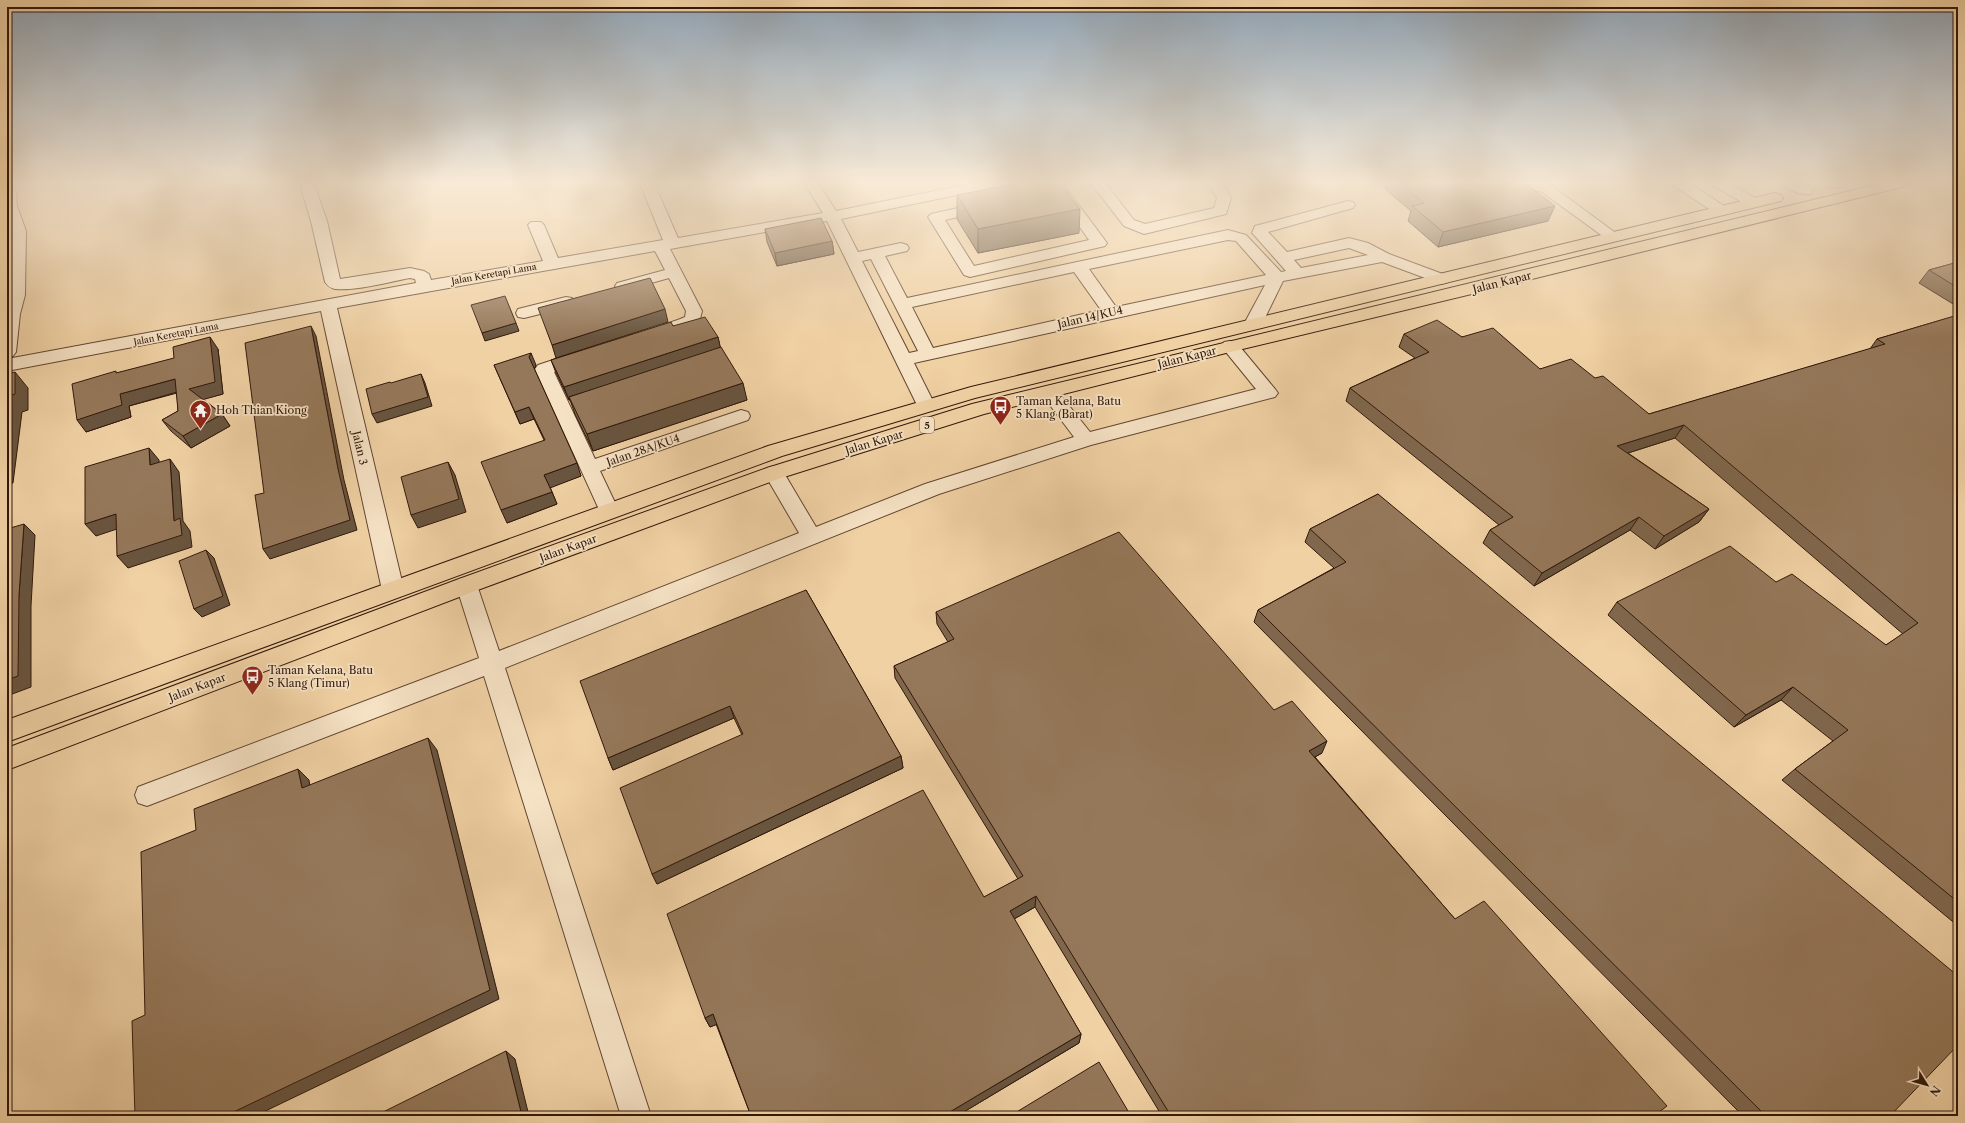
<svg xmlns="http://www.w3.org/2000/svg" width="1965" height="1123" font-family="'Libre Caslon Text',serif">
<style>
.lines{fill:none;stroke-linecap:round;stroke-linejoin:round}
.minor-casing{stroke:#624630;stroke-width:2}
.highway-casing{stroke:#32180a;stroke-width:2}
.minor{fill:#f5e1c4;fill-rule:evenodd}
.highway{fill:#f0d1a4;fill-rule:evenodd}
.wall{fill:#80674d;stroke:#32180a}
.shaded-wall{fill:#68543f;stroke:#32180a}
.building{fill:#95785a;stroke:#32180a}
.labels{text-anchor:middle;stroke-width:3.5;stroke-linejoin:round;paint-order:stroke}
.far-street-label{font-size:9px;fill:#32180a;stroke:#f5e1c4}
.shield{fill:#f5e1c4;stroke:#6c5442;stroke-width:1}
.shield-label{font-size:10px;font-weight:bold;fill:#32180a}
.street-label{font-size:11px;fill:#32180a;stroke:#f5e1c4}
.poi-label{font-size:11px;fill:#32180a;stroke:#f5e1c4;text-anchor:start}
</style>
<rect width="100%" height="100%" fill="#f0d1a4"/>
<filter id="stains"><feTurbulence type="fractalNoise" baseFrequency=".005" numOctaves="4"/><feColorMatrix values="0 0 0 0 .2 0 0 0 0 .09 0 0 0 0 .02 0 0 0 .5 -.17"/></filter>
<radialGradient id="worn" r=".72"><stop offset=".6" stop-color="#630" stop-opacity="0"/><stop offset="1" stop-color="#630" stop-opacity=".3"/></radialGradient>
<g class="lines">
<defs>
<path id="minor" d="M299,181h14l14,40 13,58 70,-11 14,3 5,3 2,6 112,-19 -15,-36 3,-3h10l3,3 14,33 105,-18 -24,-59h14l25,57 145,-25 -20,-32h14l19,30 148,-30h28l-2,3 -5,1 -164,34 17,33 43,-9 6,2 2,3 -2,3 -22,5 22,42 321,-68 18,5 35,37 5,-1 -31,-35 -3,-3 3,-7 93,-25 5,1 2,3 -2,3 -85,24 19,20 62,-14 19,5 21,11 59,22 2,3 -2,3 -6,2 -6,-2 -54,-20 -99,19 -21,43 -3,4 -6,1 -6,-1 -3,-4 21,-39 -351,78 21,42 -3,4 -6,2 -6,-2 -3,-4 -90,-184 -157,28 32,62 -3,12c-12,6 -28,15 -42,12l-3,-4c5,-6 23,-10 31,-14l1,-6 -17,-33 -46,13 -6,-2 -2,-3 2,-3 48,-13 -10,-19 -318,57 67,282 -3,6 -8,2 -8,-2 -3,-6 -61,-279 -314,60v-12l409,-76 -1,-4 -5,-1c-22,4 -53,13 -75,11 -5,-1 -7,-3 -10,-7l-14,-61zM1228,240l8,1 30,34 -150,32 -27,-38zM1349,248l19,7 -67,13 -7,-8zM871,259l47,92 -9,2 -47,-92zM1074,272l27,38 -168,38 -21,-41z
M1047,181h14l46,62 -2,3 -135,31 -6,-2 -36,-58 3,-3 54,-12 5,2 3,3 -3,3 -45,10 29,46 115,-26z
M1092,181h16l-2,3 28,36 11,4 69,-16 3,-10 -10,-17h14l10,17 -5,16 -82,20 -20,-8 -31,-40 -2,-3z
M1526,181h11l15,5 69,51 -3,3h-10l-66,-48 -11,-3 -32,6 -5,-1 -2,-3 2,-3z
M1669,181h17l41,27 3,3 -3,3h-10l-46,-30z
M1708,181h17l34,19 2,3 -2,3h-10l-39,-22z
M1779,181c12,0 27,-1 34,10l-2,3c-9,2 -27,-5 -32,-13z
M1822,181h17l2,3 -2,3c-7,2 -13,0 -17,-6z
M7,186l5,1 4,5 1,14 9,25 -1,64 -5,19 -4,38 -3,4 -6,1v-56l2,-6 1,-64 -3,-9z
M566,297l6,1 2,4 -2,4 -48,12 -6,-1 -2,-4 2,-4z
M1230,341l6,1 39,47 3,4 -3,4 -184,48 -152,49 -434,174 146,448h-30l-137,-440 -337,130 -9,-3 -3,-8 3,-8 341,-129 -23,-73 3,-6 8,-2 8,2 24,72 300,-118 -35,-60 3,-5 7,-2 7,2 35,59 109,-43 149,-47 -34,-45 3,-4 6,-2 6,2 35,44 166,-43 -35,-43 3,-4z
M580,351l6,2 3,4 -3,4 -32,11 41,87 146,-49 7,2 2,4 -2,4 -148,51 19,40 -3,5 -7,2 -7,-2 -67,-147 3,-4z"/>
<path id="highway" d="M1891,181h26l-3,3 -434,108 -250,60 -246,62 -203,64 -306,113 -468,179v-22l452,-169 308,-111 205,-64z
M1775,193l6,2 2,3 -2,3 -806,197 -193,58 -775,286v-22l761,-274 203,-59z"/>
</defs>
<use href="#minor" class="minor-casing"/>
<use href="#highway" class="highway-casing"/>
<use href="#minor" class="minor"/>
<use href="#highway" class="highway"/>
</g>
<path class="wall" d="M1387,181h135l26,40 -110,26 -30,-26 3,-10 -26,-22z
M957,195l122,38 -101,20 -21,-34z
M765,229l67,12 2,13 -57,12 -10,-24z
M1958,262v45l-39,-24 10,-13z
M1958,315v611l-176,-146 13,-11 38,-28 -52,-41 -47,27 -126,-112 9,-13 159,-20 110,63 17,-11 -228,-196 -47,15 81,56 -10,13 -44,27 -25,-19 -96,56 -51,-43 7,-13 9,-5 -153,-124 4,-13 65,-30 -16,-11 5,-13 58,3 78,32 55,9 54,36 221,-65 7,-10z
M673,326l45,11 2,10 27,53 -154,51 -18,-37 -5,-14h-1l-13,-27 -5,-13z
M218,349l5,45 -20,5 19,15 8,12 -39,22 -20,-17 -9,-11 16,-9 -1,-18 -48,13 2,11 -45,15 31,-59z
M494,365h42l-2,4 47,107 -31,11 7,17 -50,19 37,-83 -10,-21 -14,5z
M1378,494l512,622h-147l-489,-494 4,-12 76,-42 -29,-26 5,-13z
M806,590l95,166 2,12 -246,116 -5,-10 90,-139 -8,-17 -121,52 -5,-12z
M936,612l338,98 48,43 -7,4 140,162 199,197h-492l-127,-209 -21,12 67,115 -2,9 -122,73h-206l-35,-92 -6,3 -5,-9 279,-121 34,-18 -123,-201 -1,-12 54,-24 -11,-18z"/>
<path class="shaded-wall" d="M1472,181h42l-47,13z
M1555,206l-7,15 -110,26 5,-15z
M1080,209l-1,24 -101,20v-24z
M832,241l2,13 -57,12 -2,-13z
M665,309l3,13 -112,36 -4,-13z
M516,323l3,8 -34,10 -3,-8z
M311,326l5,10 28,144 13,50 -87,29 -7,-10 75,-80z
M210,337l8,12 5,45 -25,7 -9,-12z
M718,337l3,13 -152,47 1,3h-1l-5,-13z
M531,353l5,12 -2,5 -5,-13z
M15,372l13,16v22l-6,2 -9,71 -6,2v-81l1,-8z
M421,374l4,9 7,23 -55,17 -5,-9z
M175,379l9,11 -55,16 2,11 -45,15 -9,-12 43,-26z
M743,383l4,17 -154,51 -6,-17z
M529,407l5,12 -14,5 -5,-12z
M222,414l8,12 -39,22 -8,-12z
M1684,425l-9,13 -66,21 8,-13z
M149,448l10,12 1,17 -10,-12z
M170,459l9,13 4,49 7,10 2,16 -64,21 -11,-12 57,-35z
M448,462l7,13 11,37 -48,16 -7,-13z
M577,463l4,13 -31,12 -6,-13z
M552,492l5,12 -50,19 -6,-13z
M1709,509l-10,13 -44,27 9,-13z
M116,514l10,12 -30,10 -11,-12z
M1639,517l-9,13 -96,56 8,-13z
M24,524l11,11 -4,71v81l-24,9v-16l12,-85z
M206,550l8,8 16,47 -28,12 -8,-8z
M1793,687l-12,13 -47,27 12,-12z
M730,706l4,12 -121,52 -5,-12z
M428,738l9,12 62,249 -244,117h-30z
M1327,741l-5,12 -18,10 5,-12z
M901,756l2,12 -246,116 -5,-10z
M298,769l11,11 3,20 -10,-12z
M1036,896l-1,11 -26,15 1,-11z
M713,1014l5,10 -8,3 -5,-9z
M1081,1034l-2,9 -122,73h-14z
M506,1051l9,8 14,57h-7z"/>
<path class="building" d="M1031,181h28l21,28 -102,20 -21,-34z
M1397,181h76l1,3 7,2 27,-5h14l33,25 -112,26 -31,-26 12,-3z
M821,218l11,23 -57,12 -10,-24z
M1958,262v26l-29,-18z
M650,278l15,31 -113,36 -14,-37z
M505,296l11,27 -34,10 -11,-28z
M1958,315v587l-163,-133 53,-39 -55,-43 -47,28 -129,-113 113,-56 46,36 16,-8 94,71 32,-22 -234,-198 -67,21 92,63 -45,27 -25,-19 -97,56 -52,-43 23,-13 -163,-129 79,-36 -25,-18 33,-14 25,17 31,-9 47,41 31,-10 24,19 8,-2 46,38 236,-70 -8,-5z
M705,317l13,20 -154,50 -13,-27 120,-38 2,4z
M311,326l27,143 12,51 -87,29 -8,-54 9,-2 -19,-150z
M210,337l5,45 -26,7 33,25 -39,22 -21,-16 16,-9 -3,-32 -55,15 2,11 -45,15 -5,-36 44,-13v2l58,-15 -1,-11z
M721,347l22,36 -156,51 -18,-37z
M531,353l-2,4 48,106 -33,12 8,17 -51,18 -20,-48 64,-22 -16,-33 -14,5 -21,-47z
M15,372v22l-7,2 -1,8v-30z
M421,374l7,23 -56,17 -6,-25 24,-7 1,1z
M149,448l1,17 20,-6 4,62 6,-3 2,17 -65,21 -1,-42 -31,10v-57z
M448,462l11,37 -48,16 -10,-38z
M1378,494l580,482v69l-68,71h-124l-508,-506 88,-48 -36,-33z
M24,524l-5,71 -1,81 -11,4v-151z
M1119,532l155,178 18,-9 35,40 -18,10 146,168 29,-18 183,205 -13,10h-483l-135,-220 -26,15 71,123 -138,82h-192l-38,-102 -8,4 -38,-104 256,-124 61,107 39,-21 -129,-210 60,-27 -18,-27z
M206,550l17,46 -29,13 -15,-48z
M806,590l95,166 -249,118 -32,-86 123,-54 -13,-28 -122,52 -28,-77z
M428,738l62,252 -265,126h-90l-3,-95 13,-6 -4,-163 55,-22 -2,-21 104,-40 4,19z
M506,1051l16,65h-147z
M1099,1062l32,54h-121z"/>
<linearGradient id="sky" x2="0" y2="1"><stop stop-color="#91a6b8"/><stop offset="0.54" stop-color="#f8ead6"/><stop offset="1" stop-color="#f8ead6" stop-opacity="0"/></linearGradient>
<rect width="1965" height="338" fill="url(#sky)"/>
<defs>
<symbol id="bus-pin" viewBox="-11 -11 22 30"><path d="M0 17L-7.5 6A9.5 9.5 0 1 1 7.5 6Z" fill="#8f2418" stroke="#f5e1c4"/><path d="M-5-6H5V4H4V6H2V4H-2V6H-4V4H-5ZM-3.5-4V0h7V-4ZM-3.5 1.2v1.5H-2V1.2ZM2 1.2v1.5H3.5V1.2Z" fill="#fff"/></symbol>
<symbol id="temple-pin" viewBox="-11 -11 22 30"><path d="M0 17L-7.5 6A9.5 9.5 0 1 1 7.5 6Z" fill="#8f2418" stroke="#f5e1c4"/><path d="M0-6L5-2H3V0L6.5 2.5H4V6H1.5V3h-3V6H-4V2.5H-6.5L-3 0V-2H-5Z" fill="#fff"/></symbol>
</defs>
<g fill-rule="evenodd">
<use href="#bus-pin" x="988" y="394" width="25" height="34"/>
<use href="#temple-pin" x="188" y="398" width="25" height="34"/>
<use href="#bus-pin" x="240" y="664" width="25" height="34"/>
</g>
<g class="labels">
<g class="far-street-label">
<text transform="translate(494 274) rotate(-10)" y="3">Jalan Keretapi Lama</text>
<text transform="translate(176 334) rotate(-11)" y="3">Jalan Keretapi Lama</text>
</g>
<rect class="shield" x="920" y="417" width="14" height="16" rx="3"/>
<g class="shield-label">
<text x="927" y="429">5</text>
</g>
<g class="street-label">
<text transform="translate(1502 282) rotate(-14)" y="4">Jalan Kapar</text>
<text transform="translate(1090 317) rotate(-13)" y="4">Jalan 14/KU4</text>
<text transform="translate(1187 357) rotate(-14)" y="4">Jalan Kapar</text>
<text transform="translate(874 442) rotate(-17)" y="4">Jalan Kapar</text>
<text transform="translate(360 448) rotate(77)" y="4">Jalan 3</text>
<text transform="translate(643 450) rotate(-19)" y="4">Jalan 28A/KU4</text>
<text transform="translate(568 548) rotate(-20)" y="4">Jalan Kapar</text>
<text transform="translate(197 687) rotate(-21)" y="4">Jalan Kapar</text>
</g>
<g class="poi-label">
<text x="1016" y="405">Taman Kelana, Batu<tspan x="1016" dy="13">5 Klang (Barat)</tspan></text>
<text x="216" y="414">Hoh Thian Kiong</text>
<text x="268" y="674">Taman Kelana, Batu<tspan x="268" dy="13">5 Klang (Timur)</tspan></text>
</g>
</g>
<rect width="1965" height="1123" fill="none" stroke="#f0d1a4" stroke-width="24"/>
<rect x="8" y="8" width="1949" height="1107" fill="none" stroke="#32180a" stroke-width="2"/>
<rect x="12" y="12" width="1941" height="1099" fill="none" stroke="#32180a"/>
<g transform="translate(1927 1085) rotate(127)" stroke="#f5e1c4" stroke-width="3" paint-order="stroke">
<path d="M0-3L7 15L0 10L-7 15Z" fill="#32180a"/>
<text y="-6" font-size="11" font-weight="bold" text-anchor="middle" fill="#32180a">N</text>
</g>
<rect width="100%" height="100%" filter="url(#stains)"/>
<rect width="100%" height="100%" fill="url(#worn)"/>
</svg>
